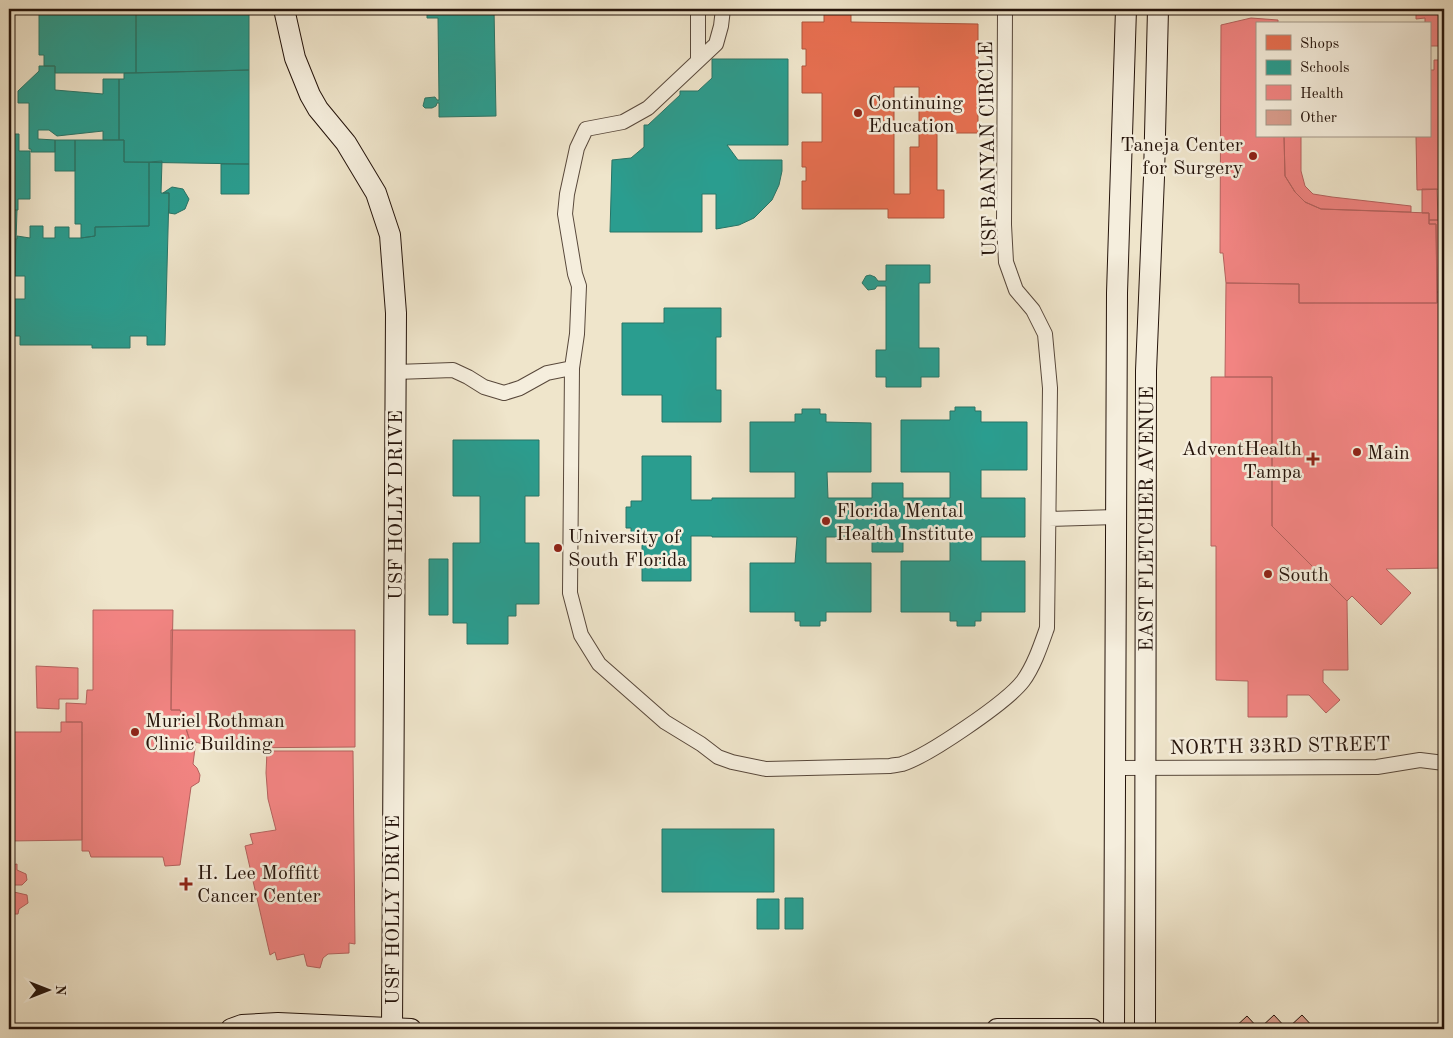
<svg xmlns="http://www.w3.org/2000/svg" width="1453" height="1038" font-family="'Old Standard TT',serif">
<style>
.shops{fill:#e76f51;stroke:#ad543c;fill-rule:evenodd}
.schools{fill:#2a9d8f;stroke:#287467}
.health{fill:#f28482;stroke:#b4625e}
.building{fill:#d99d8d;stroke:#25140b}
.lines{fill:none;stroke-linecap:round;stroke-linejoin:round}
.street-casing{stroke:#58483b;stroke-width:16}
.secondary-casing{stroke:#25140b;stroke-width:22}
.street{stroke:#f5eedd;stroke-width:14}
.secondary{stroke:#f5eedd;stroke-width:20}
.poi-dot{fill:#8f2418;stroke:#f5eedd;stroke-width:2}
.labels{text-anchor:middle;stroke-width:5;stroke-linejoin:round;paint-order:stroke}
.poi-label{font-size:20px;fill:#25140b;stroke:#f5eedd;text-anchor:start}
.street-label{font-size:20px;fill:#25140b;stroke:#f5eedd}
</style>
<rect width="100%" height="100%" fill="#efe5cb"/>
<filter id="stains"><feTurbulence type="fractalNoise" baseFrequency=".004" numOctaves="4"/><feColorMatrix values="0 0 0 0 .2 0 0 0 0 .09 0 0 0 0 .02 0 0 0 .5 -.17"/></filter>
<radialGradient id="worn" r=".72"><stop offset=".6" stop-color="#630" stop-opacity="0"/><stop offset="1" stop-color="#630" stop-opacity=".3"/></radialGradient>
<path class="shops" d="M824,9h27v13l127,2v109h-41v57h7v28h-56v-9h-86v-28h4v-14h-4v-25h20v-49h-20v-27h4v-17h-4v-27h22zM894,87h25v60h-9v47h-16z"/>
<path class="schools" d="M39,9h97v64h-81v-7h-11v-11h-5z
M136,9h113v61l-113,3z
M427,9h67l2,107 -57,1v-14h-2l-1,3 -4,2h-7l-2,-2 2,-8 10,-1 2,3h2l-1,-82h-11z
M712,59h76v86h-61l11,15h44v11l-3,14 -7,15 -18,18 -15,7 -23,4v-35h-14v38h-92l2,-72 19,-2 13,-11v-22h4l32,-30v-4h18l14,-13z
M39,66h16v24l48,4v-15h16v61h-16v-9l-46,5 -8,-6h-11v9l17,1v12h-24v-3h-2v-46h-11v-12l21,-20z
M249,70v94l-125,-2v-22h-5v-61h5v-6z
M9,134h10v17h11v48h-12v11h-9z
M55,140h20v31h-20z
M75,140h49v22h25v64l-54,1v9l-14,2v-14h-6z
M162,161l-1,32h8l-4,152h-18v-9h-17v12h-38v-3h-72v-9h-11v-19h4v-18h12v-23h-10v-37h2v-3l13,2v-12h13v12h12v-11h14v11h12l14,-2v-9l54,-1v-64z
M221,164h28v30h-28z
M172,187l11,2 6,10 -4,10 -10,5 -6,-1v-20h-6z
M9,210h8l-2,63h-6z
M886,265h44v18h-11v65h20v29h-18v10h-35v-10h-10v-27h10v-64h-9l-2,3 -7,1 -6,-7 4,-7 4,-1 5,2 3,4h8z
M664,308h57v29h-5v53h5v32h-59v-27h-40v-72h42z
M955,407h20v4h6v11h46v48h-46v28h44v39h-44v24h44v51h-44v9h-6v5h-18v-5h-7v-9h-49v-51h49v-24h-47v15h-31v-15h-46v26h45v49h-45v9h-6v5h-20v-5h-5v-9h-45v-49h45l2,-26h-85v-1h-21v45h-49v-47h-11v-6h-5v-21h5v-6h11v-45h49v44h21v-2h83v-26h-45v-50h45v-8h7v-5h18v5h6v8l45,1v49h-44l1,26h44v-15h31v15h47v-26h-49v-52h49v-9h5z
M453,440h86v56h-14v47h14v61h-23v12h-8v28h-41v-21h-14v-80h27v-47h-27z
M429,559h19v56h-19z
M662,829h112v63h-112z
M785,898h18v31h-18z
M757,899h22v30h-22z"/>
<path class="health" d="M1416,9h28v37h-15v-22h-4v-6l-9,1z
M1251,18l27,2v4h-21v112h27l1,40 10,16 10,10 16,7 108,4v11h7l1,79h-138v-19l-73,-1 -3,-30h-3l1,-228z
M1434,60h10v129l-27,1 -1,-54h13v-66h5z
M1284,136h17v35l4,15 8,8 19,3 79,9v6l-90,-3 -16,-7 -10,-10 -10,-16z
M1422,189h15l1,31h-9v-7h-7z
M1429,220h15v84l-1,-11 -6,-1 -1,-68h-7z
M1226,283l73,1v19h138v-11l6,1 -2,239 3,3v33l-58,1 25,24 -30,32 -29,-29 -5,5 -75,-75v-149h-47z
M1443,320h1v215l-3,-3z
M1211,377h61v149l75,75 1,69h-25v12l17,18 -14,13 -17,-18h-22v22h-39v-36l-32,-1v-134h-5z
M93,610h80l-2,100h9l10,31h6l-3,23 4,4 3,7 -1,7 -8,5 -11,78 -15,1 -2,-9h-72l-2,-6h-7v-129h-16v-19l20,1 1,-14h6z
M171,630h184v117l-133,1 -32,-7 -10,-31h-9z
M36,666l42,2v31h-19v10l-22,-1z
M61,722h21v118l-73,1v-109h52z
M267,751h86l2,193 -6,-1v10l-21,1 -5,4 -3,10 -13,-2 -3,-12 -27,6 -2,-8 -5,3 -25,-109 8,-2 -3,-10 26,-4 -8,-31 -2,-26z
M9,860l3,5 5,-1v6l9,4 1,6 -5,5h-8v7l13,3 1,8 -9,6 -1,5h-6l-3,3v4z"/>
<path class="building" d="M1274,1015l13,14 15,-14 13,14h-82l14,-13 12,13z"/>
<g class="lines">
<defs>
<path id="street" d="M698,9v51
M723,9l-2,17 -5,18 -68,64 -25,14 -37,7 -9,19 -10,46 -2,20 10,60 4,12 -2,48 -5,34 -2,225 11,42 18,29 66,58 36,22 17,13 14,5 34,7 124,-3c4,-1 8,-1 12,-2 26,-8 105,-62 121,-83 11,-15 18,-36 24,-53l3,-240 -5,-54 -12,-24 -17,-20 -10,-28 -2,-37 1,-216
M396,372l57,-2 15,7 16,10 20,6 16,-5 27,-15 25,-5
M1049,519l67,-2
M1116,768l261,-1 43,-7 24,3"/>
<g id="secondary">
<path d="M284,9l11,49 15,37 8,14 28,34 30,50 14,42 6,78 -4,716"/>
<path d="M231,1029l11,-4 36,-2 133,6"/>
<path d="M997,1029h95"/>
<path d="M1114,1029l3,-736 9,-284"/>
<path id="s1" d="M1145,1029l1,-658 8,-194 4,-168"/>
</g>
</defs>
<use href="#street" class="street-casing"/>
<use href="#secondary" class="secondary-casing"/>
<use href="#street" class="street"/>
<use href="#secondary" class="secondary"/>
</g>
<g class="poi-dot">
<circle cx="858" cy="113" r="5"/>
<circle cx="1253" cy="156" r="5"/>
<circle cx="1357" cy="452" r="5"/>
<path d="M1310.5 451.5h5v5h5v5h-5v5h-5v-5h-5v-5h5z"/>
<circle cx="826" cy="521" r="5"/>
<circle cx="558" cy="548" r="5"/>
<circle cx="1268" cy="574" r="5"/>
<circle cx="135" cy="732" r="5"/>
<path d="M183.5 876.5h5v5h5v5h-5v5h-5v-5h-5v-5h5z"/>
</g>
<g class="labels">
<g class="poi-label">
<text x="868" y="109">Continuing<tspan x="868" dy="23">Education</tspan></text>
<text x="1243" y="151" text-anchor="end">Taneja Center<tspan x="1243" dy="23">for Surgery</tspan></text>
<text x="1302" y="455" text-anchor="end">AdventHealth<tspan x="1302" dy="23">Tampa</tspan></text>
<text x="1367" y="459">Main</text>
<text x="836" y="517">Florida Mental<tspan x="836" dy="23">Health Institute</tspan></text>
<text x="568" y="543">University of<tspan x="568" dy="23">South Florida</tspan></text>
<text x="1278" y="581">South</text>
<text x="145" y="727">Muriel Rothman<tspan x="145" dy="23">Clinic Building</tspan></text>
<text x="197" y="879">H. Lee Moffitt<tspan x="197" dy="23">Cancer Center</tspan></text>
</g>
<g class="street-label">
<text transform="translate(987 149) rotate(-91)" y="7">USF BANYAN CIRCLE</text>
<text transform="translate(395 505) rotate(-90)" y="7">USF HOLLY DRIVE</text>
<text dy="7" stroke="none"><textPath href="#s1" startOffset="510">EAST FLETCHER AVENUE</textPath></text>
<text transform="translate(1280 745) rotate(-1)" y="7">NORTH 33RD STREET</text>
<text transform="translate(392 910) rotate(-90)" y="7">USF HOLLY DRIVE</text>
</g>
</g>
<rect width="1453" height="1038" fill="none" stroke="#efe5cb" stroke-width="30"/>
<rect x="10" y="10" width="1433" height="1018" fill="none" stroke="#25140b" stroke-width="2.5"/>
<rect x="15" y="15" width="1423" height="1008" fill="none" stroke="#25140b"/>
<rect x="1256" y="22" width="175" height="115" fill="#f5eedd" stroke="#a29789"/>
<rect x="1266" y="35" width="25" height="15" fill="#e76f51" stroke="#a29789"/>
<text x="1300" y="48" font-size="15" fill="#25140b">Shops</text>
<rect x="1266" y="60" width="25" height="15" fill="#2a9d8f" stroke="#a29789"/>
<text x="1300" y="72" font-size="15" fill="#25140b">Schools</text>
<rect x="1266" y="85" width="25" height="15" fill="#f28482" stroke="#a29789"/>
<text x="1300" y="98" font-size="15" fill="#25140b">Health</text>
<rect x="1266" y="110" width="25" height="15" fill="#d99d8d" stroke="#a29789"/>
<text x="1300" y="122" font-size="15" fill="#25140b">Other</text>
<g transform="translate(48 990) rotate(90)" stroke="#f5eedd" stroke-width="4" paint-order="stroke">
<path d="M0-4L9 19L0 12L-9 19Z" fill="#25140b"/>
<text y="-8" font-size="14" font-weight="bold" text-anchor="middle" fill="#25140b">N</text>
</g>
<rect width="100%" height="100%" filter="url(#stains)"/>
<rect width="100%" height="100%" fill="url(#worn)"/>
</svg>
